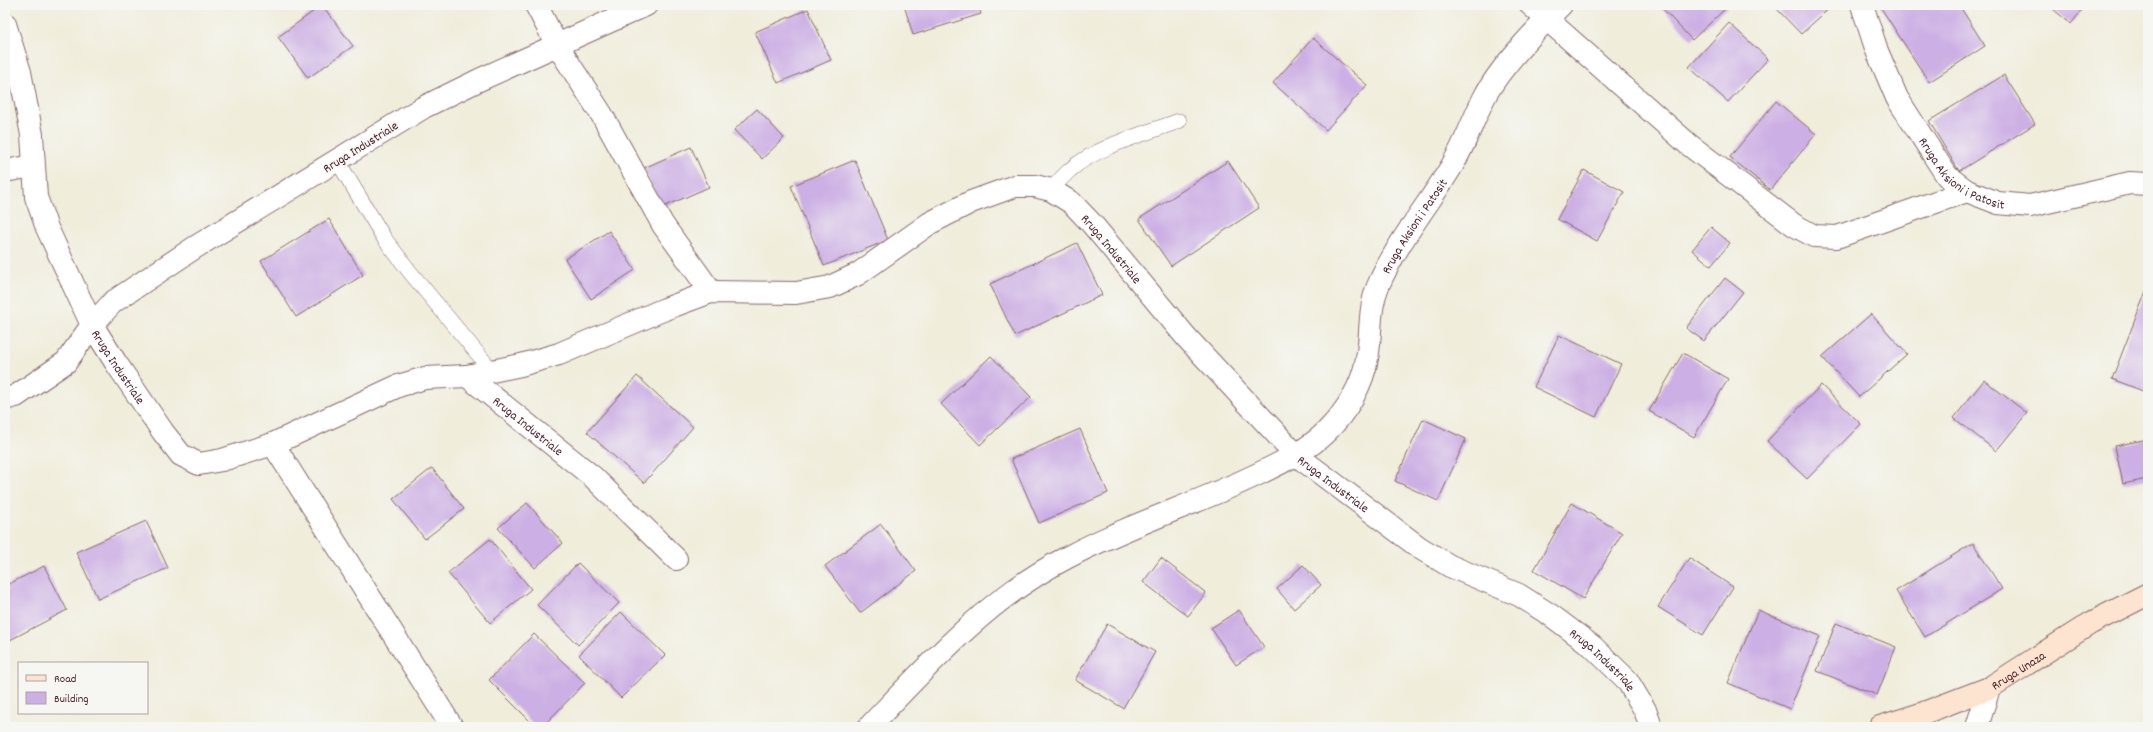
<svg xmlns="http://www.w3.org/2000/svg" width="2153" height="732" font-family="Dekko,sans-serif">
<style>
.building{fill:#ccafe4}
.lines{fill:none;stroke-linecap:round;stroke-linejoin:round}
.service-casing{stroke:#846769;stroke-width:16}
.minor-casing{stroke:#846769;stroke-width:24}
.secondary-casing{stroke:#846769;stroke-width:24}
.service{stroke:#fff;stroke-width:15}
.minor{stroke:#fff;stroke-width:22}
.secondary{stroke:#fde4d0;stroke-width:22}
.labels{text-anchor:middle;stroke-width:3;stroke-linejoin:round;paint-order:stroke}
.street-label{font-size:13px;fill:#4a1f2b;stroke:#f6f6f2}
</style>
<rect width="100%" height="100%" fill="#f6f6f2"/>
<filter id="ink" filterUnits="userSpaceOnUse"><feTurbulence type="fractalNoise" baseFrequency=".025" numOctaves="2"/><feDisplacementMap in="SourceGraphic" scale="8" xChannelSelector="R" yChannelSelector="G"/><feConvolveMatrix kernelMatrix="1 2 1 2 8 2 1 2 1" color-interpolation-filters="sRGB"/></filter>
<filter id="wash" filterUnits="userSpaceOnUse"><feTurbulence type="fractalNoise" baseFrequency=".012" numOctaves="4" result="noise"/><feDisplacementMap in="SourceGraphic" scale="16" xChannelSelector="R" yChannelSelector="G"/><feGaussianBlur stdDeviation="0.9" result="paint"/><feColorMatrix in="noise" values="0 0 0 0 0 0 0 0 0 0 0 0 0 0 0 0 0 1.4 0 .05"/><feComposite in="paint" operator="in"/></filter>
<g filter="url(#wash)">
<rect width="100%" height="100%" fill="#f0eddb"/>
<g id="blocks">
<path class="building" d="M322,5l31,41 -45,32 -30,-41z
M904,5h74l3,9 -68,21z
M1659,5h67l1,2 -35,33z
M1773,5h60l-32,29z
M1879,5h80l26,41 -56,36z
M2048,5h38l-15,19z
M808,9l23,51 -53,23 -23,-51z
M1729,23l39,36 -40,43 -39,-35z
M1313,38l54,47 -41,45 -53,-47z
M2004,75l31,49 -76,47 -30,-50z
M1776,101l40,33 -46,56 -40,-33z
M757,109l27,29 -22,21 -28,-29z
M691,147l18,40 -48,21 -17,-40z
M855,160l33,80 -64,26 -33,-80z
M1228,161l31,47 -88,58 -32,-47z
M1584,170l40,22 -27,49 -40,-22z
M329,219l34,56 -67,42 -35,-56z
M1711,227l19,16 -19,23 -19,-16z
M609,231l26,39 -44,29 -26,-40z
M1077,243l25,52 -87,41 -25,-52z
M1725,278l18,14 -39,49 -18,-13z
M2148,286v107l-36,-14z
M1871,314l36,40 -48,43 -37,-40z
M1559,335l62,29 -25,53 -62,-30z
M1683,353l45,26 -34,58 -45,-26z
M991,356l40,41 -51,48 -39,-41z
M637,376l56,51 -49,56 -57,-51z
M1984,380l43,33 -31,38 -42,-33z
M1821,385l40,39 -54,55 -40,-38z
M1423,419l43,20 -28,62 -43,-20z
M1080,429l28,64 -69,30 -28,-64z
M2148,439v40l-25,5 -8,-38z
M432,468l32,41 -39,30 -32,-40z
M527,503l36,40 -28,25 -37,-40z
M1572,503l50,30 -39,66 -49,-29z
M146,521l22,47 -70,31 -22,-47z
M881,524l35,47 -56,42 -35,-47z
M490,539l41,50 -41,34 -42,-50z
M1973,543l29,46 -77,48 -29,-46z
M1161,558l45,35 -18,23 -45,-34z
M1689,558l44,29 -30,48 -45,-28z
M578,563l41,40 -41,42 -41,-40z
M1303,565l18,20 -27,24 -17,-20z
M44,566l23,44 -57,30 -5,-9v-45z
M1239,610l25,37 -28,18 -25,-37z
M1758,610l62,26 -30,73 -62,-26z
M621,612l44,43 -44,43 -42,-43z
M1836,623l60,24 -19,48 -60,-24z
M1107,624l48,28 -32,56 -48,-28z
M534,634l51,49 -43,44h-6l-47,-47z"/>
</g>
</g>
<g filter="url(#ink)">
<use href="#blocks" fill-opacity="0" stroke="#846769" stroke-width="1"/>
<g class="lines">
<defs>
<path id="service" d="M337,160l47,78 26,34 82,99
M1051,190c6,-7 12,-14 19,-20 25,-23 77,-37 109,-49"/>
<g id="minor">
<path d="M536,5l21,40 45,70 61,110 48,67"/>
<path id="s1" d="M646,5l-167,75 -55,27 -230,141 -81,54 -21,23 24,38 47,69 18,23 18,9 23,-4 51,-16 125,-58 27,-8 42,-2 126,101 83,82"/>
<path d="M1531,5l157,139 106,81 20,11 23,1 130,-46"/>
<path id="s2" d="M1862,5l15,46 20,47 50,78 20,15 31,12 32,3 100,-23 18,1"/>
<path d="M5,24l15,48 12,63 4,62 11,31 45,97 -26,37 -50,34 -11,3"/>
<path d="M5,171l28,-5"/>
<path id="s3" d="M467,376l54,-11 38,-11 106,-45 46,-17 85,1 34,-6 28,-13 72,-51 41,-21 44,-16h20l16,4 21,13 20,21 95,114 109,117 124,93 30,18 69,29 33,21 40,30 35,34 18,30 6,17"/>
<path d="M273,444l179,283"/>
<path id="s4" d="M869,727c60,-63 120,-130 199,-170 60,-32 126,-52 188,-82 25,-12 51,-24 71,-44 19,-19 36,-46 40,-73 5,-24 1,-48 11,-72 18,-42 48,-78 72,-117 14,-22 22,-47 34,-71 15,-30 52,-68 77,-93"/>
<path d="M1977,727l12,-39"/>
</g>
<g id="secondary">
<path id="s5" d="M1880,727l41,-13 68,-26 102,-65 57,-29"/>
</g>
</defs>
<use href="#service" class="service-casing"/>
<use href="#minor" class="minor-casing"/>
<use href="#secondary" class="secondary-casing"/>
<use href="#service" class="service"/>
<use href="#minor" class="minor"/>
<use href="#secondary" class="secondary"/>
</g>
</g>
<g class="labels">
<g class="street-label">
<text transform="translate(360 146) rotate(-32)" y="5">Rruga Industriale</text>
<text dy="5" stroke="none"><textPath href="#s2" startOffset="202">Rruga Aksioni i Patosit</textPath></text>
<text dy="5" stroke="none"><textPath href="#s4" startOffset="780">Rruga Aksioni i Patosit</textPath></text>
<text dy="5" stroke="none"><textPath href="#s3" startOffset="712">Rruga Industriale</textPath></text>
<text dy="5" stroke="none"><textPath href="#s1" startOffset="692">Rruga Industriale</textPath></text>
<text dy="5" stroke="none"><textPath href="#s1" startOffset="1184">Rruga Industriale</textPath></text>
<text dy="5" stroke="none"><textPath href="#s3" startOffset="1036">Rruga Industriale</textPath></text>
<text dy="5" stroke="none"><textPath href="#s3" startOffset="1360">Rruga Industriale</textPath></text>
<text dy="5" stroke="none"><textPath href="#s5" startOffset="150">Rruga Unaza</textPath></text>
</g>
</g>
<rect width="2153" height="732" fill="none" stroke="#f6f6f2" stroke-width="20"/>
<rect x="18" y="662" width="130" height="52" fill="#f6f6f2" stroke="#b1a0a2"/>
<rect x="26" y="675" width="20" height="6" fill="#fde4d0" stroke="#b1a0a2"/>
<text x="54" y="682" font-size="12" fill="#4a1f2b">Road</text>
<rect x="26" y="692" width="20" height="12" fill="#ccafe4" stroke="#b1a0a2"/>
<text x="54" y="702" font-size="12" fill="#4a1f2b">Building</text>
</svg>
